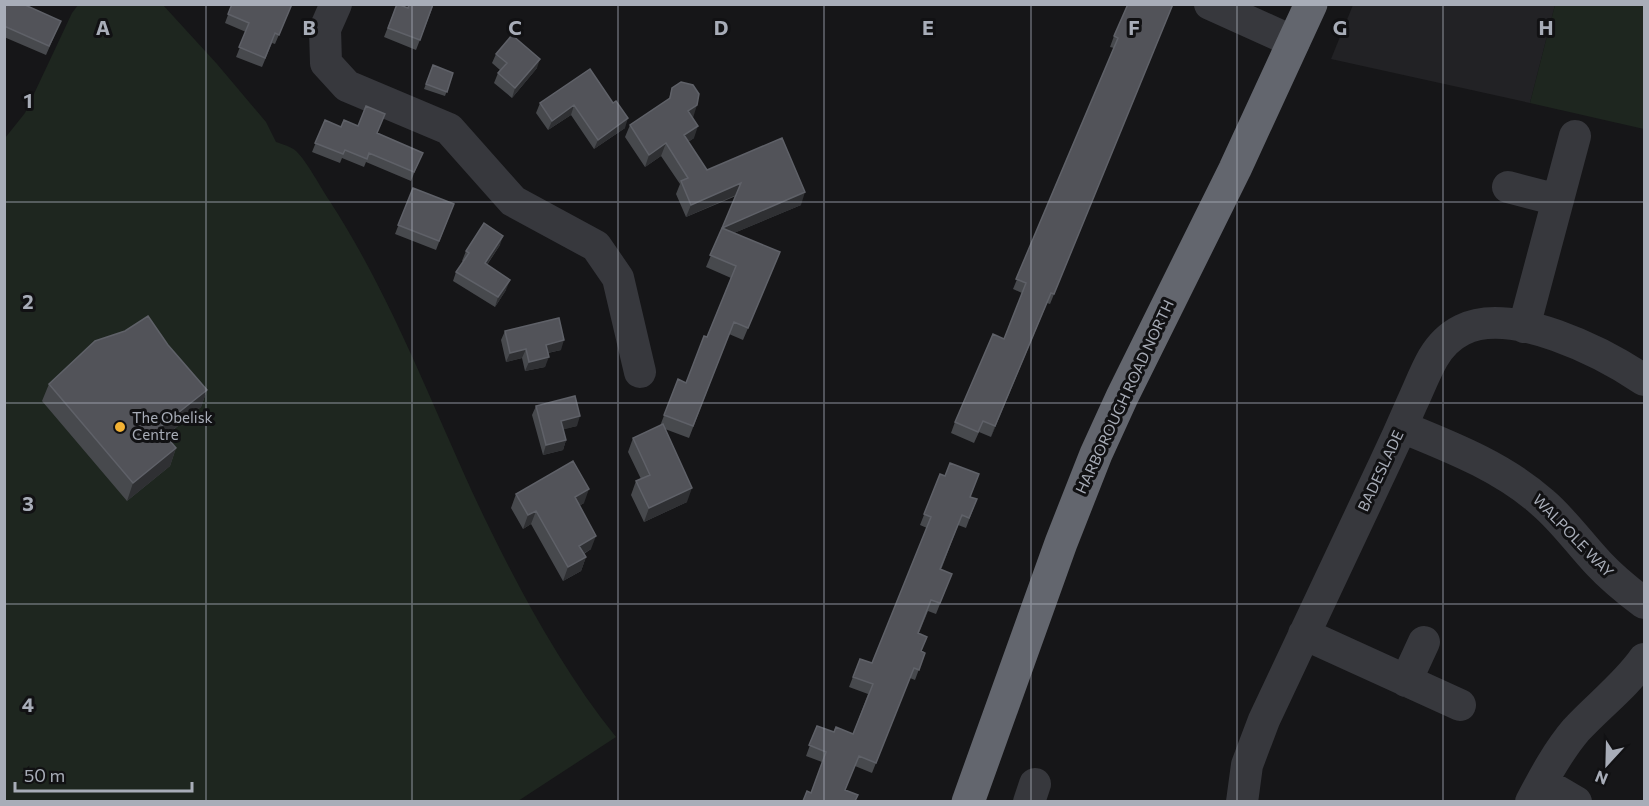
<svg xmlns="http://www.w3.org/2000/svg" width="1649" height="806" font-family="Commissioner,sans-serif">
<style>
.built{fill:#222225}
.green{fill:#1e261f}
.lines{fill:none;stroke-linecap:round;stroke-linejoin:round}
.minor{stroke:#37383d;stroke-width:32}
.highway{stroke:#63666e;stroke-width:33}
.wall{fill:#47494d}
.shaded-wall{fill:#2f3033}
.building{fill:#525359;stroke:#5f6168;stroke-width:1.5}
.grid{fill:none;stroke:#a8adb8;stroke-width:1.5;stroke-opacity:0.55}
.poi-dot{fill:#f2b134;stroke:#111113;stroke-width:2}
.labels{text-anchor:middle;stroke-width:6;stroke-linejoin:round;paint-order:stroke}
.street-label{font-size:15px;fill:#a8adb8;stroke:#111113}
.poi-label{font-size:15px;fill:#a8adb8;stroke:#111113;text-anchor:start}
.grid-label{font-size:20px;text-anchor:middle;font-weight:bold;fill:#a8adb8;stroke:#111113;stroke-width:6;stroke-linejoin:round;paint-order:stroke}
</style>
<rect width="100%" height="100%" fill="#161618"/>
<path class="built" d="M1353,5h202l-25,98 -199,-44z"/>
<path class="green" d="M78,5h85l54,59 49,58 10,20c6,2 16,5 20,9 10,9 25,37 33,49 65,100 105,212 156,319 37,76 78,152 131,218l-98,64 -513,1v-664l20,-25 47,-100z
M1555,5h89v124l-114,-26z"/>
<g class="lines">
<path class="minor" d="M336,4l-11,25 1,34 21,23 102,43 64,72 83,45 22,32 22,94
M1210,4l84,38
M1508,187l50,13
M1524,327l51,-191
M1402,427c49,20 101,40 141,76 21,18 37,41 56,61 14,15 29,27 45,39
M1304,634l156,71
M1406,681l18,-39
M1542,782l34,20
M1029,802l6,-18
M1242,802l5,-37 17,-45c40,-85 80,-170 120,-255 10,-21 19,-41 28,-62 7,-15 13,-31 21,-45 7,-12 17,-22 29,-28 49,-25 142,23 182,50
M1531,802c13,-25 27,-51 45,-72 23,-25 49,-44 68,-71"/>
<path class="highway" d="M968,802l93,-259 35,-89 26,-57 113,-228 76,-165"/>
</g>
<path class="wall" d="M4,4l57,17 -15,34 -42,-18z
M232,4h60l-17,40 -3,-1 -10,24 -26,-10 10,-25 -21,-9z
M397,4l11,4 26,-4 -18,46 -32,-13z
M1173,4l-123,300 -3,-1 -56,134 -12,-5 -5,11 -23,-10 4,-11 49,-83 18,-46 -9,-4 101,-241 -4,-1 4,-11z
M496,54l41,14 -25,30 -18,-15 4,-10 2,-3 -8,-7z
M433,65l20,8 -8,23 -21,-7z
M590,69l35,59 -31,21 -23,-34 -23,15 -12,-17 4,-10z
M672,88l21,30 1,20 -6,4 19,28 94,35 -67,28 41,31 -32,76 -14,-6 -40,104 -24,-9 22,73 -43,20 -13,-27 5,-14 5,-2 -13,-27 5,-14 27,-12 18,-47 8,4 21,-46 24,-59 -25,-11 30,-71 -50,21 -10,-23 4,-10 -19,-28 -16,11 -20,-30 5,-12 39,-26z
M325,120l16,7 37,7 41,27 -8,20 -45,-19 -2,5 -22,-9 -2,5 -28,-11z
M413,188l41,16 -18,46 -41,-16z
M500,245l-13,20 19,25 -11,17 -42,-26 3,-9 8,-11h-2l4,-10z
M505,331l56,19 -13,3 -3,14 -20,4 -3,-13 -16,4 -5,-22z
M168,345l39,45 -6,17 -35,29 10,12 -6,18 -43,35 -85,-100 7,-17z
M536,406l41,20 -14,3 3,11 -3,10 -20,5 -11,-40z
M940,474l30,23 7,2 -11,29 -8,-3 -17,45 7,14 -12,30 -8,-3 -9,22 3,18 3,2 -10,27 -5,-2 -38,95 -17,-7 -44,27 11,-31 -16,-6 11,-30 17,6 19,2 15,-40 -19,-7 11,-28 12,4 55,-135 -7,-3z
M516,494l68,9 -5,3 12,43 -7,5 2,3 -5,14 -18,10 -32,-57 -8,5 -12,-21z"/>
<path class="shaded-wall" d="M540,59l-3,9 -25,30 3,-10z
M574,105l-3,10 -23,15 4,-9z
M697,105l-4,13 -5,-7z
M628,118l-3,10 -31,21 4,-9z
M698,126l-4,12 -15,10 5,-13z
M666,143l-5,13 -16,11 4,-12z
M741,183l-5,12 -50,22 5,-12z
M805,192l-4,13 -84,35 5,-12z
M503,236l-3,9 -19,28 4,-10z
M510,280l-4,10 -11,17 3,-10z
M1051,293l-4,10 -56,134 4,-11z
M564,340l-3,10 -19,4 4,-9z
M526,349l-4,9 -16,4 4,-9z
M549,357l-4,10 -20,4 4,-9z
M207,390l-6,17 -48,39 6,-18z
M580,416l-3,10 -19,5 3,-10z
M566,440l-3,10 -20,5 3,-10z
M176,448l-6,18 -43,35 6,-18z
M692,488l-5,14 -43,20 5,-14z
M589,489l-5,14 -14,8 5,-14z
M536,511l-5,13 -8,5 5,-14z
M596,536l-5,13 -17,10 5,-13z
M586,557l-5,14 -18,10 5,-14z"/>
<path class="building" d="M4,4h19l38,17 -12,25 -45,-20z
M232,4h60l-13,31 -4,-2 -10,25 -26,-11 10,-24 -21,-9z
M397,4l11,4 1,-4h24l-13,36 -32,-12z
M1128,4h45l-119,290 -3,-1 -56,133 -12,-5 -5,11 -23,-10 38,-88 11,5 22,-56 -10,-4 102,-241 -4,-2z
M512,35l28,24 -25,29 -17,-15 9,-10 -11,-9z
M433,65l20,8 -6,19 -21,-8z
M590,69l23,34 3,-2 12,17 -30,22 -24,-35 -22,16 -12,-18z
M681,82l12,3 6,9 -2,11 -9,6 10,15 -14,9 23,35 75,-32 23,54 -83,36 19,-45 -50,22 -10,-24 7,-3 -22,-35 -17,12 -19,-30 40,-27 2,-10z
M366,106l19,8 -8,19 46,20 -9,19 -45,-19 -2,6 -22,-9 -2,4 -28,-11 10,-23 16,7 3,-7 14,6z
M413,188l41,16 -15,37 -41,-16z
M484,223l19,13 -18,27 25,17 -12,17 -42,-25 13,-19 -3,-2z
M722,228l58,24 -32,76 -14,-6 -41,104 -29,-11 14,-36 8,4 18,-47 3,1 29,-71 -26,-11z
M148,316l20,29 39,45 -48,38 17,20 -43,35 -84,-99 46,-43 30,-10z
M559,318l5,22 -18,5 3,12 -20,5 -3,-13 -16,4 -5,-22z
M575,396l5,20 -19,5 5,19 -20,5 -10,-39z
M663,424l29,64 -43,20 -13,-27 14,-6 -17,-37z
M573,461l16,28 -14,8 21,39 -17,10 7,11 -18,10 -32,-56 -8,4 -12,-21z
M950,463l29,11 -9,23 7,2 -8,19 -7,-3 -22,54 12,5 -12,29 -9,-3 -13,33 9,4 -6,14 4,2 -6,17 -5,-2 -38,95 -17,-7 -14,34 13,5 -3,6h-52l4,-10 4,2 15,-41 -17,-7 8,-19 17,6 2,-5 17,7 20,-50 -20,-7 7,-18 12,4 59,-146 -7,-3 16,-40 5,2z"/>
<path class="grid" d="M206,4v798M412,4v798M618,4v798M824,4v798M1031,4v798M1237,4v798M1443,4v798M4,202h1640M4,403h1640M4,604h1640"/>
<circle class="poi-dot" cx="120" cy="427" r="6"/>
<g class="labels">
<g class="street-label">
<text transform="translate(1125 397) rotate(-65)" y="5">HARBOROUGH ROAD NORTH</text>
<text transform="translate(1381 471) rotate(-65)" y="5">BADESLADE</text>
<text transform="translate(1573 536) rotate(46)" y="5">WALPOLE WAY</text>
</g>
<g class="poi-label">
<text x="132" y="423">The Obelisk<tspan x="132" dy="17">Centre</tspan></text>
</g>
</g>
<g class="grid-label">
<text x="103" y="35">A</text>
<text x="309" y="35">B</text>
<text x="515" y="35">C</text>
<text x="721" y="35">D</text>
<text x="928" y="35">E</text>
<text x="1134" y="35">F</text>
<text x="1340" y="35">G</text>
<text x="1546" y="35">H</text>
<text x="28" y="108">1</text>
<text x="28" y="309">2</text>
<text x="28" y="511">3</text>
<text x="28" y="712">4</text>
</g>
<rect width="1649" height="806" fill="none" stroke="#a8adb8" stroke-width="12"/>
<g transform="translate(1607 764) rotate(202)" stroke="#111113" stroke-width="4.5" paint-order="stroke">
<path d="M0-4.5L10 22L0 15L-10 22Z" fill="#a8adb8"/>
<text y="-9" font-size="16" font-weight="bold" text-anchor="middle" fill="#a8adb8">N</text>
</g>
<path d="M15 782v9h177v-9" fill="none" stroke="#a8adb8" stroke-width="3"/>
<text x="24" y="782" font-size="18" fill="#a8adb8" stroke="#111113" stroke-width="4.5" paint-order="stroke">50 m</text>
</svg>
